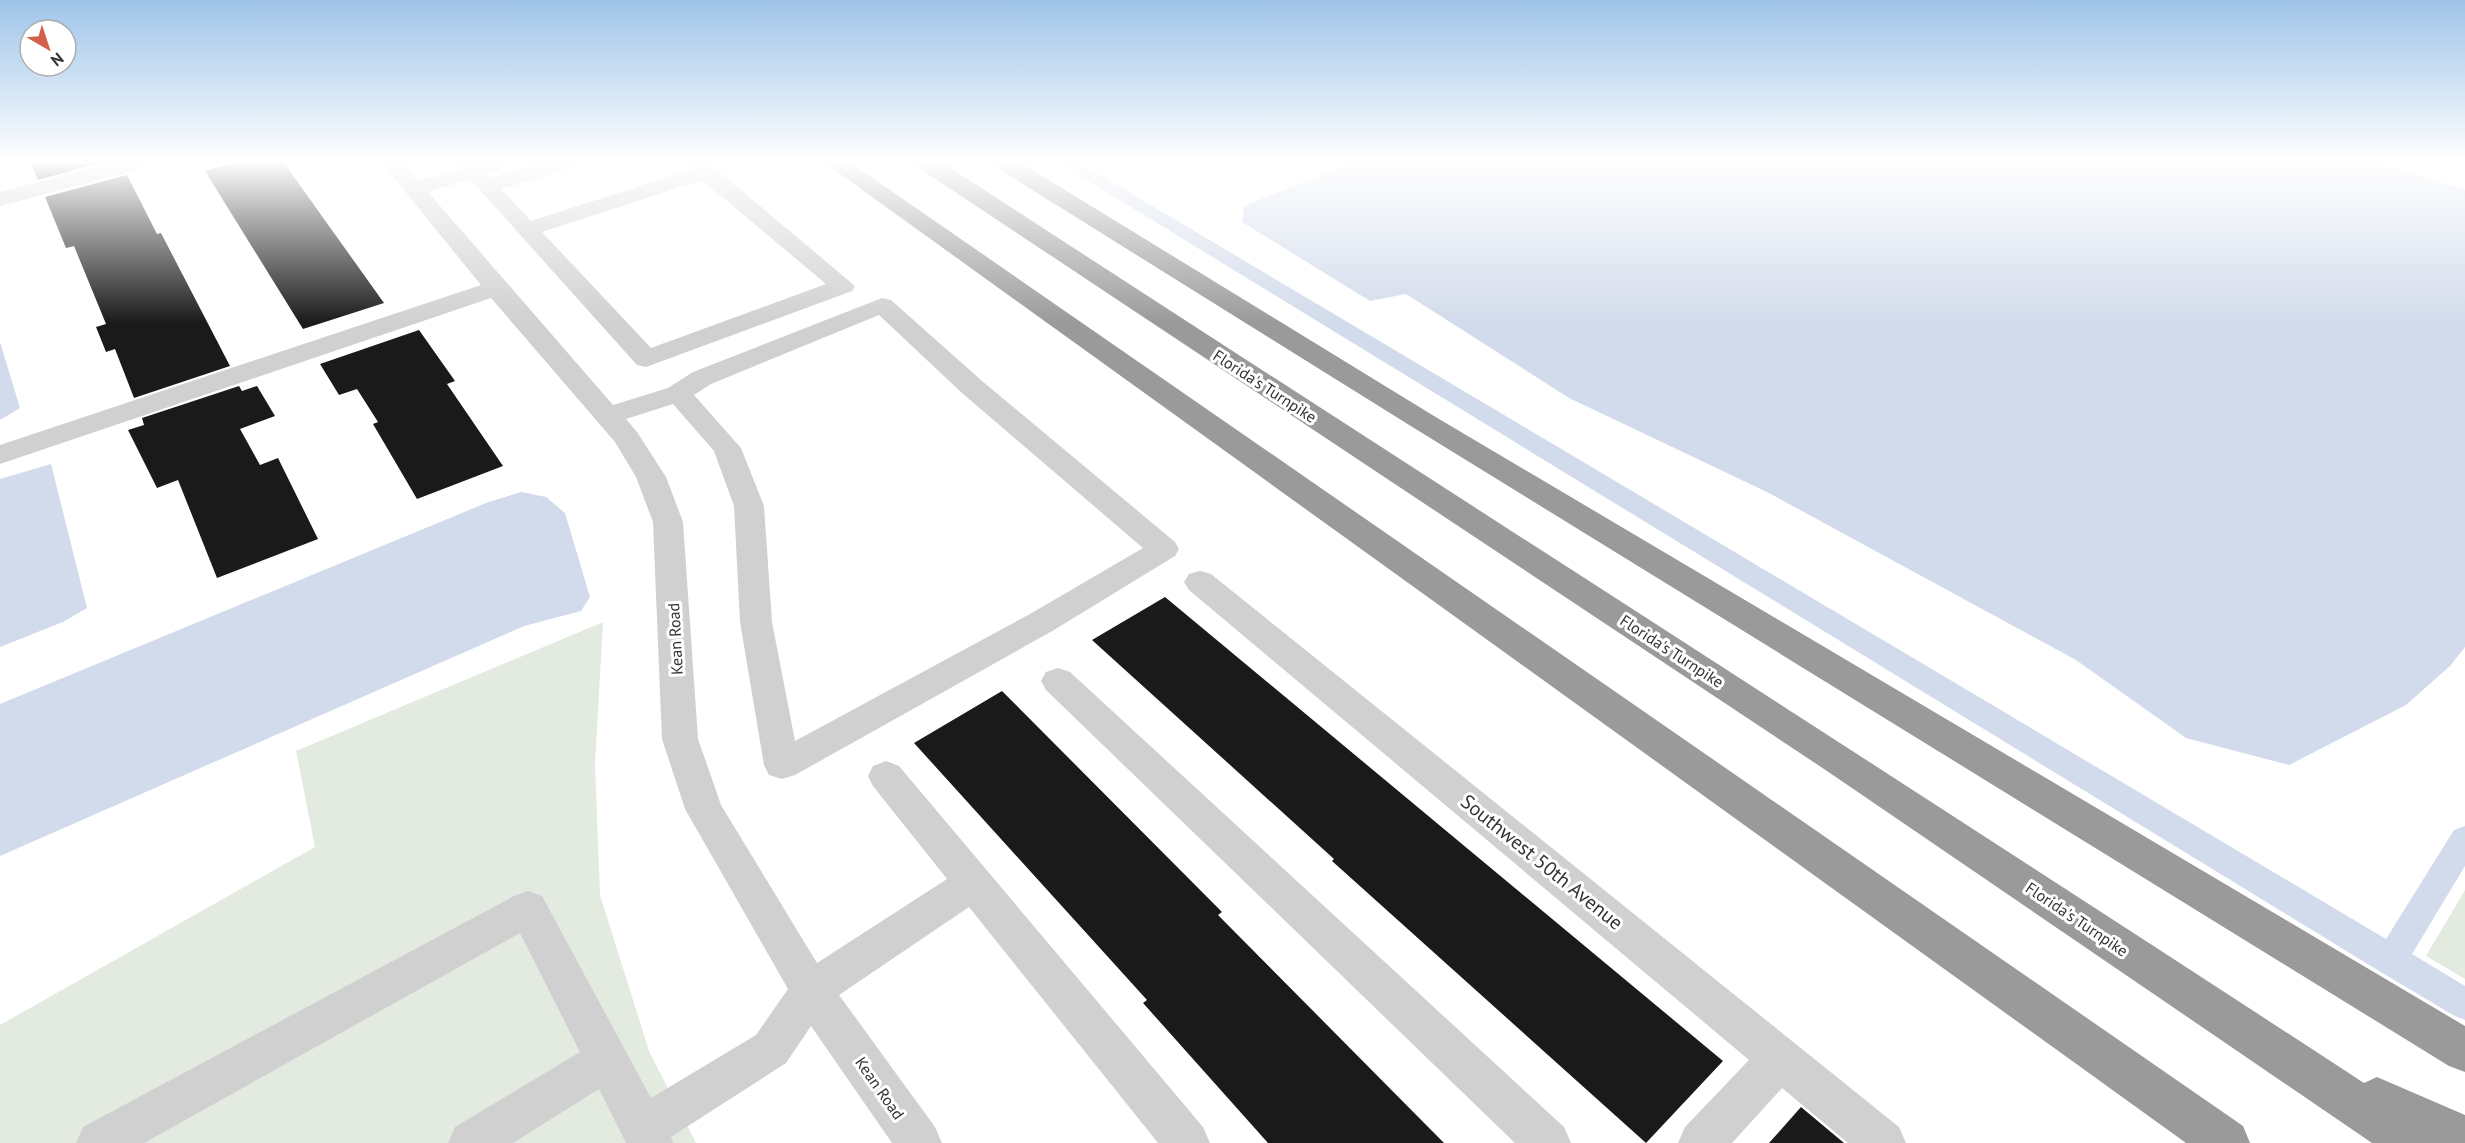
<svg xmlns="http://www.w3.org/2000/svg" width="2465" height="1143" font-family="'PT Sans',sans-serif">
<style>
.green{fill:#e3ebe0}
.water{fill:#d2dbeb}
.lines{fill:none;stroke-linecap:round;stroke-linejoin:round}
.canal{fill:#d2dbeb;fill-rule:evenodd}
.building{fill:#1a1a1a}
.minor{fill:#d0d0d0;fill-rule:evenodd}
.highway{fill:#9a9a9a;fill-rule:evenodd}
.labels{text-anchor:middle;stroke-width:6;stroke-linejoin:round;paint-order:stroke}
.street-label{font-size:16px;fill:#333;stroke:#fff}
.near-street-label{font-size:20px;fill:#333;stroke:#fff}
</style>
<rect width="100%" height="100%" fill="#fff"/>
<path class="green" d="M603,622l-8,143 5,130 49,156 47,92h-696v-118l315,-178 -19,-96z
M2465,890v89l-39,-23z"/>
<path class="water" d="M1350,163h1030l85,27v457l-15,19 -44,39 -117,60 -103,-27 -110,-78 -309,-168 -198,-94 -163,-104 -36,7 -128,-79 2,-16z
M0,342l20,66 -20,12z
M51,464l36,144 -24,14 -63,25v-168z
M521,492l25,5 19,16 25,84 -9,14 -57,15 -524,230v-152l486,-201z"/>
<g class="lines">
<path class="canal" d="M1059,163h21l1306,776 68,-109 11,-4v40l-53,88 53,32v34l-12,-5 -74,-44z"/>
</g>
<path class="building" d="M31,163h68l-61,17z
M232,163h52l100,140 -81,26 -98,-158z
M127,175l30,59 4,-1 69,133 -96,32 -19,-49 -9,3 -10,-25 10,-3 -32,-78 -8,2 -21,-51z
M419,330l36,51 -8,3 56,82 -86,33 -44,-75 5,-2 -21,-33 -18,6 -19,-31z
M239,386l3,5 15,-5 18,30 -35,13 20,36 18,-7 40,81 -101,39 -39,-98 -21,8 -29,-58 16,-5 -2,-7z
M1165,597l558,464 -77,82 -314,-282 2,-2 -242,-219z
M1002,691l220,221 -4,3 226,228h-176l-125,-140 4,-3 -233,-257z
M1801,1107l43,36h-75z"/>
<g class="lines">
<path class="minor" d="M110,163h37l-2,5 -145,38v-14z
M382,163h22l14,18 42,-12 -3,-6h45l2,3 -3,5 -13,3 3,4 48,-15h34l-2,5 -70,21 30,32 159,-51 -5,-7h24l146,123 -3,5 -206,76 -9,-2 -167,-186 -42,13 185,213 55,-17 25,-16 189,-74 9,2 91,81 193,161 4,7 -4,7 -121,74 -259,145 -13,4 -13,-4 -5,-10 -24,-143 -6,-116 -20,-55 -41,-47 -47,15 11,13 29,45 17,45 15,217 23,66 96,158 130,-84 -74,-93 -5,-10 5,-10 13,-5 13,5 304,361 7,16h-52l-189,-236 -130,88 96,132 7,16h-50l-81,-117 -25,37 -115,74 2,6h-47l-27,-54 -86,54h-65l7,-16 125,-75 -60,-119 -376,210h-68l7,-16 431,-231 14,-5 14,5 109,202 105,-63 32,-46 -103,-180 -23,-70 -9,-217 -17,-45 -21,-35 -124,-144 -491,166v-19l481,-160zM702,180l124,104 -175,64 -109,-116zM879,315l83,78 181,155 -113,66 -235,127 -23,-119 -8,-116 -23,-58 -47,-53 17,-11z
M1200,571l11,3 688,553 7,16h-58l-66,-55 -50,55h-54l7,-16 64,-67 -560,-470 -5,-8 5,-8z
M1058,668l12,4 494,455 7,16h-56l-469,-453 -5,-9 5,-9z"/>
<path class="highway" d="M825,163h26l1392,963 7,17h-64z
M916,163h27c473,308 948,611 1421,920l13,-6 88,38v28h-93l-545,-372 -908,-603z
M994,163h27l413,253 1031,610v46l-16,-6 -1035,-638 -417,-260z"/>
</g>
<linearGradient id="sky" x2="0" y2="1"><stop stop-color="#9fc4e9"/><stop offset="0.5" stop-color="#fff"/><stop offset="1" stop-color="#fff" stop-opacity="0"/></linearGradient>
<rect width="2465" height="323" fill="url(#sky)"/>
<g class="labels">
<g class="street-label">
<text transform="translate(1265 386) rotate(33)" y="6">Florida's Turnpike</text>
<text transform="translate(675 639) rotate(-93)" y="6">Kean Road</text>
<text transform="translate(1672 651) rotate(33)" y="6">Florida's Turnpike</text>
<text transform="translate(2077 919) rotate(34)" y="6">Florida's Turnpike</text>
<text transform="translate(880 1088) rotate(55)" y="6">Kean Road</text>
</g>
<g class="near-street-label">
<text transform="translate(1542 862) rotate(39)" y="7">Southwest 50th Avenue</text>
</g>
</g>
<g transform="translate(48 48) rotate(141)"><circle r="28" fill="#ffffff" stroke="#adadad" stroke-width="1.5"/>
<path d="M0-4.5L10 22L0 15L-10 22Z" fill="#d5604a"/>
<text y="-9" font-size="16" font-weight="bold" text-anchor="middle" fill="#333333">N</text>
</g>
</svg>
